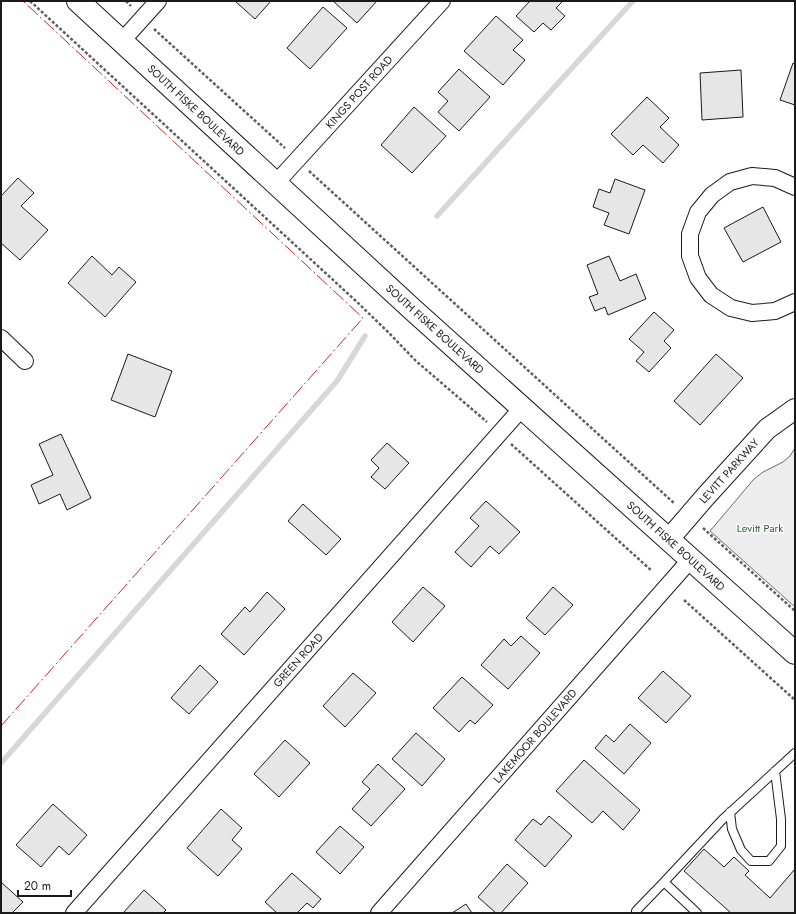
<svg xmlns="http://www.w3.org/2000/svg" width="796" height="914" font-family="Jost,sans-serif">
<style>
.green{fill:#ededed;stroke:#6a6a6a}
.lines{fill:none;stroke-linecap:round;stroke-linejoin:round}
.stream{stroke:#d7d7d7;stroke-width:5.5}
.building{fill:#e6e6e6;stroke:#1a1a1a}
.service-casing{stroke:#1a1a1a;stroke-width:10}
.minor-casing{stroke:#1a1a1a;stroke-width:18}
.tertiary-casing{stroke:#1a1a1a;stroke-width:22}
.secondary-casing{stroke:#1a1a1a;stroke-width:24}
.path{stroke:#5f5f5f;stroke-width:2.5;stroke-dasharray:3 2;stroke-linecap:butt}
.service{stroke:#fff;stroke-width:8}
.minor{stroke:#fff;stroke-width:16}
.tertiary{stroke:#fff;stroke-width:20}
.secondary{stroke:#fff;stroke-width:22}
.power{stroke:#c62828;stroke-width:1;stroke-dasharray:14 3 2 3;stroke-linecap:butt}
.labels{text-anchor:middle;stroke-width:3;stroke-linejoin:round;paint-order:stroke}
.street-label{font-size:11px;fill:#1a1a1a;stroke:#fff}
.park-label{font-size:11px;fill:#2b5a34;stroke:#fff}
</style>
<rect width="100%" height="100%" fill="#fff"/>
<path class="green" d="M795,448v159l-85,-76 44,-52 9,-7 20,-10 7,-6z"/>
<g class="lines">
<path class="stream" d="M437,216l196,-215
M1,763l336,-382 28,-45"/>
</g>
<path class="building" d="M235,1h36l-16,18z
M333,1h44l-20,22z
M530,1h33l-7,7 9,8 -14,14 -8,-7 -9,9 -18,-16z
M323,7l24,21 -37,41 -23,-21z
M496,16l27,24 -10,10 12,10 -22,25 -39,-34z
M793,63l2,1v41l-15,-5z
M459,69l31,28 -31,34 -21,-19 10,-11 -10,-9z
M741,70l2,47 -41,3 -2,-47z
M647,97l22,21 -9,9 19,18 -16,18 -20,-18 -10,10 -22,-21z
M414,107l32,29 -34,37 -31,-28z
M18,178l16,15 -13,13 27,24 -28,30 -19,-17v-47z
M615,179l30,11 -16,44 -25,-9 5,-12 -16,-6 6,-18 11,4z
M763,207l18,35 -38,20 -19,-34z
M92,256l20,19 7,-8 17,15 -31,35 -37,-34z
M609,256l11,25 16,-7 10,25 -38,16 -3,-8 -10,4 -6,-14 9,-3 -11,-29z
M654,312l20,18 -10,11 7,7 -22,24 -13,-11 8,-9 -15,-13z
M128,354l44,17 -17,46 -44,-17z
M716,354l27,24 -43,47 -26,-24z
M61,434l30,64 -24,12 -7,-16 -21,10 -8,-19 22,-10 -14,-31z
M387,443l22,20 -24,26 -14,-12 8,-9 -8,-8z
M486,501l34,31 -21,22 -9,-8 -19,21 -16,-15 24,-26 -9,-8z
M303,504l38,35 -15,16 -38,-34z
M423,587l22,19 -32,36 -21,-20z
M553,587l20,18 -28,30 -19,-17z
M267,592l18,17 -41,46 -23,-21 24,-27 5,5z
M521,636l19,17 -32,36 -27,-24 23,-26 7,7z
M200,665l18,17 -29,32 -18,-16z
M663,671l28,25 -25,27 -28,-25z
M353,673l23,20 -31,34 -22,-21z
M462,677l31,28 -18,19 -5,-4 -11,12 -26,-24z
M630,724l21,19 -27,31 -29,-26 11,-13 8,7z
M416,733l29,26 -23,27 -30,-27z
M285,740l25,23 -31,34 -25,-23z
M584,760l56,50 -17,20 -20,-19 -11,12 -36,-32z
M378,764l27,25 -34,37 -19,-17 18,-20 -8,-7z
M53,804l34,31 -18,20 -10,-9 -18,21 -25,-22z
M221,809l21,19 -10,12 10,9 -24,27 -31,-28z
M549,816l23,20 -27,31 -30,-27 18,-21 8,6z
M340,826l24,21 -24,27 -24,-22z
M704,849l20,18 10,-10 15,14 -4,4 25,23 25,-29v44h-64l-47,-42z
M507,864l21,19 -27,30h-5l-18,-16z
M292,873l29,26 -8,9 -6,-5 -10,10h-20l-12,-11z
M2,883l21,19 -11,11h-11v-29z
M144,890l22,20 -3,3h-40z
M466,904l6,9h-20z"/>
<g class="lines">
<defs>
<path id="service" d="M730,812l2,17 9,21 10,11h18l12,-15v-27l-6,-48
M664,882l33,31
M636,913v-2l28,-29 58,-62 73,-67"/>
<path id="minor" d="M122,41l36,-40
M276,183l166,-182
M795,187l-20,-9 -23,-2 -22,6 -18,13 -14,17 -8,22v22l8,22 13,17 20,13 21,5 23,-2 20,-9
M1,338l24,23
M74,913l448,-505
M379,913l312,-354"/>
<path id="tertiary" d="M669,539l37,-43 61,-67 28,-20"/>
<path id="secondary" d="M78,1l334,308 383,344"/>
</defs>
<use href="#service" class="service-casing"/>
<use href="#minor" class="minor-casing"/>
<use href="#tertiary" class="tertiary-casing"/>
<use href="#secondary" class="secondary-casing"/>
<path class="path" d="M30,1l327,301 31,30 28,29 71,61
M126,1l5,5
M154,29l131,119
M309,171l267,243 99,90
M511,444l141,127
M703,528l92,83
M684,600l111,100"/>
<use href="#service" class="service"/>
<use href="#minor" class="minor"/>
<use href="#tertiary" class="tertiary"/>
<use href="#secondary" class="secondary"/>
<path class="power" d="M1,726l362,-408 -340,-317"/>
</g>
<g class="labels">
<g class="street-label">
<text transform="translate(359 92) rotate(-48)" y="4">KINGS POST ROAD</text>
<text transform="translate(196 110) rotate(43)" y="4">SOUTH FISKE BOULEVARD</text>
<text transform="translate(435 329) rotate(42)" y="4">SOUTH FISKE BOULEVARD</text>
<text transform="translate(729 471) rotate(-48)" y="4">LEVITT PARKWAY</text>
<text transform="translate(676 546) rotate(42)" y="4">SOUTH FISKE BOULEVARD</text>
<text transform="translate(298 660) rotate(-48)" y="4">GREEN ROAD</text>
<text transform="translate(535 736) rotate(-49)" y="4">LAKEMOOR BOULEVARD</text>
</g>
<g class="park-label">
<text x="760" y="532">Levitt Park</text>
</g>
</g>
<rect width="796" height="914" fill="none" stroke="#1a1a1a" stroke-width="4"/>
<path d="M18 890v6h53v-6" fill="none" stroke="#1a1a1a" stroke-width="2"/>
<text x="24" y="890" font-size="12" fill="#1a1a1a" stroke="#ffffff" stroke-width="3" paint-order="stroke">20 m</text>
</svg>
